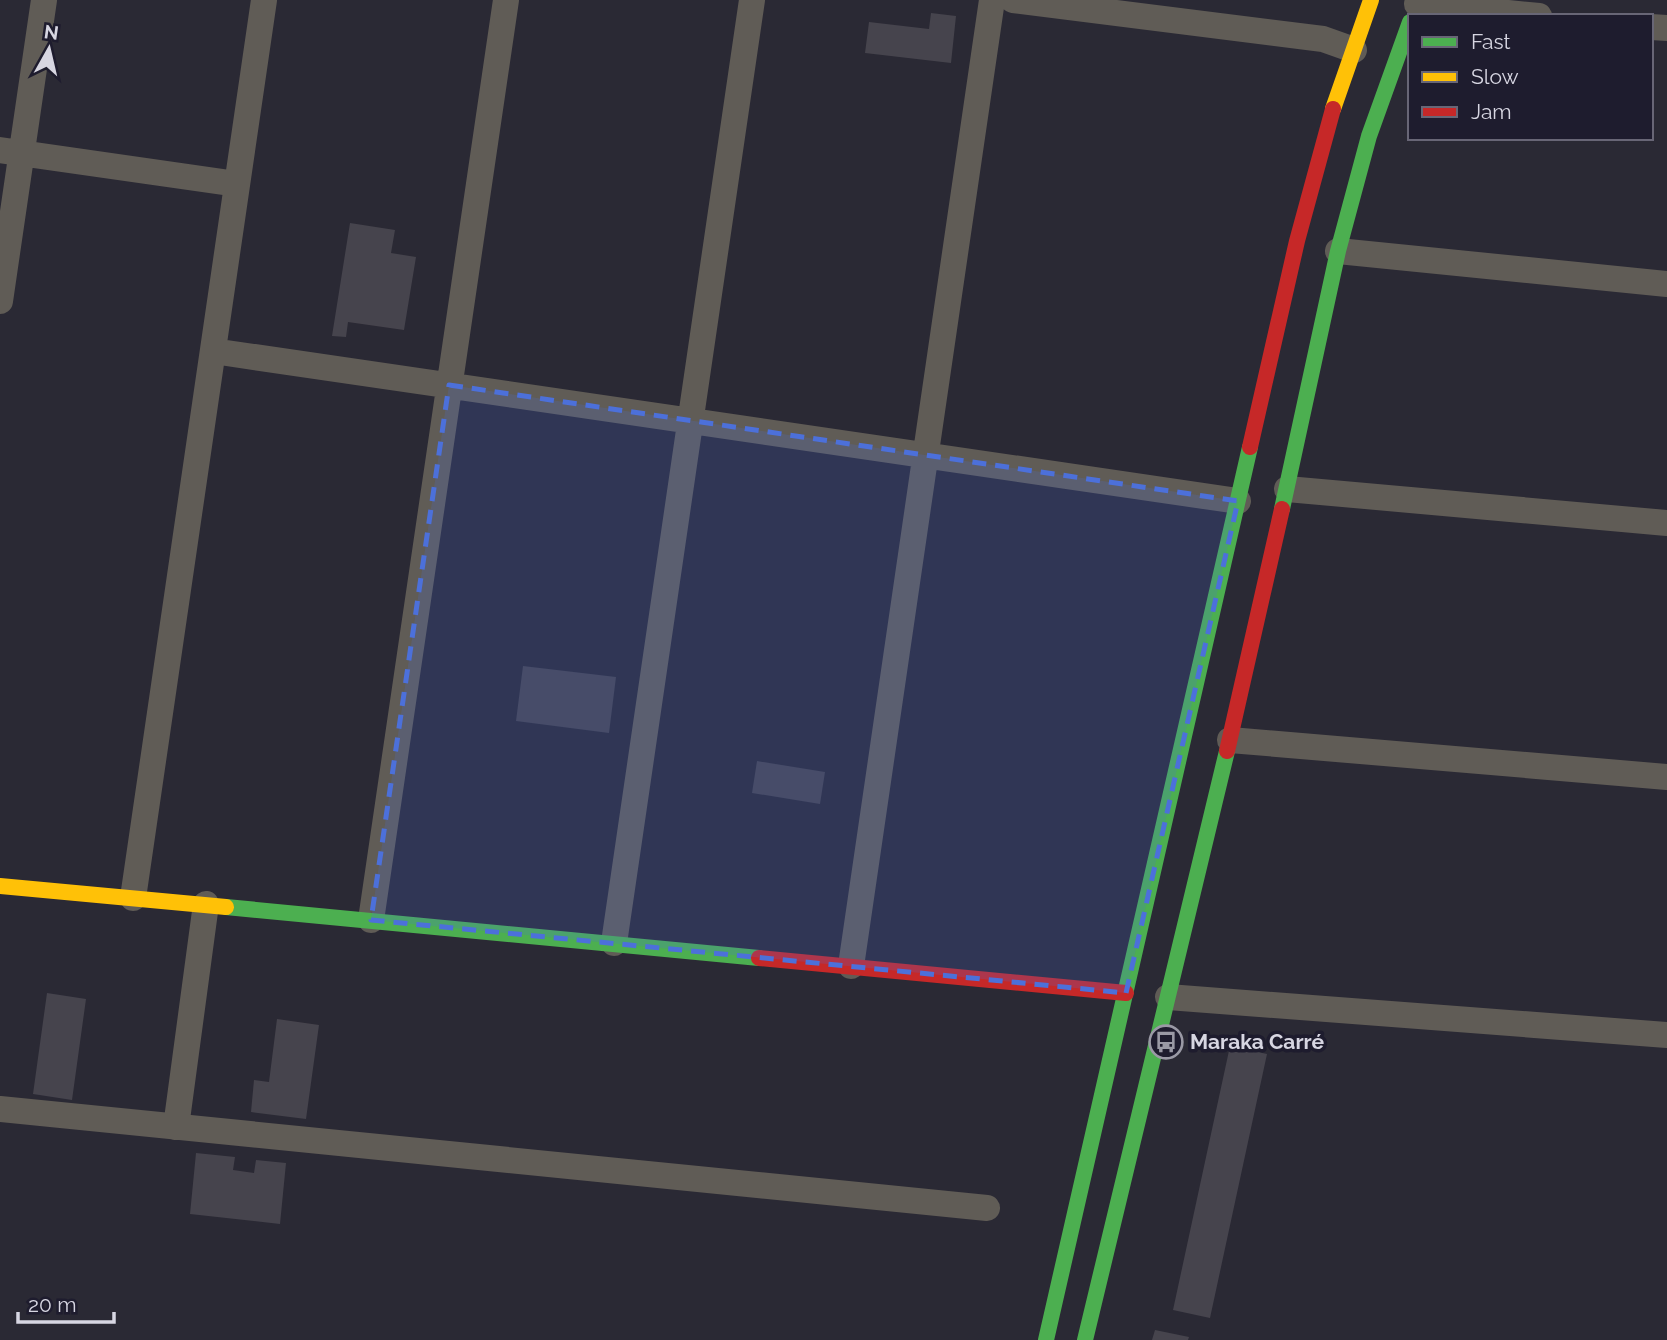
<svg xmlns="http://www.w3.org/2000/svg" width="1667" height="1340" font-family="Raleway,sans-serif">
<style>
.building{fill:#46444d}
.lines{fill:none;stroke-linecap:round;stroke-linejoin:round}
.street{stroke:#605c56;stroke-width:26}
.fast{stroke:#4caf50;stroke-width:16}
.slow{stroke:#ffc107;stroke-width:16}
.jam{stroke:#c62828;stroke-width:16}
.marked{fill:#4c70da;fill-opacity:0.2;stroke:#4c70da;stroke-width:5;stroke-dasharray:14 9;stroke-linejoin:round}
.labels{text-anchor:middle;stroke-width:7;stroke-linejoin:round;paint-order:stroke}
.poi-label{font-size:21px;font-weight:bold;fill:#d7d6e2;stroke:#1e1c2e;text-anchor:start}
</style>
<rect width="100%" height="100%" fill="#2a2934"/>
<path class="building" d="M931,13l25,3 -5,47 -86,-10 4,-31 60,7z
M350,223l45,7 -4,23 25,4 -12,73 -56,-8 -2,15 -14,-1z
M523,666l93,11 -7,56 -93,-12z
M757,761l68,11 -5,32 -68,-11z
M47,993l39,6 -14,101 -39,-6z
M277,1019l42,6 -13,94 -55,-7 3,-32 15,2z
M1230,1046l37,8 -57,264 -37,-8z
M196,1153l39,4 -2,13 21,3 2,-13 30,3 -6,61 -90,-10z
M1155,1330l34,7 -1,3h-36z"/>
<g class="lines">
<path class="street" d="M1013,0l310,39 31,11
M1417,4l122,12
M1651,27l16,1
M0,150l237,34
M1338,251l329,33
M0,301l44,-301
M213,351l1025,150
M1287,489l380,34
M1230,740l437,37
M133,898l131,-898
M371,920l135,-920
M614,943l138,-943
M851,966l141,-966
M1168,997l499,38
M0,1109l987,99
M176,1127l30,-223"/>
<path class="fast" d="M1282,509l56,-258 31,-115 41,-114
M226,907l533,51
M1046,1340l204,-893
M1085,1340l142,-589"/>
<path class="slow" d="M1333,109l38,-109
M0,886l226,21"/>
<path class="jam" d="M1250,447l47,-206 36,-132
M1227,751l55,-242
M759,958l367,35"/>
</g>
<path class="marked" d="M449,385l789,116 -112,492 -755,-73z"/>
<defs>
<symbol id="bus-ring" viewBox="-11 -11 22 22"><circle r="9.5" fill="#1e1c2e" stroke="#9a99a5" stroke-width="1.5"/><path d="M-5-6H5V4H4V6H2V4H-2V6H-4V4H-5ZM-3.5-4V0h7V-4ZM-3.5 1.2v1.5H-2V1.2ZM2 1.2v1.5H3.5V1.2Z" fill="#9a99a5"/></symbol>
</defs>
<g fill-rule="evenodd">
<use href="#bus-ring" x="1147" y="1023" width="38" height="38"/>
</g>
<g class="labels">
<g class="poi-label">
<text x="1190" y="1049">Maraka Carré</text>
</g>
</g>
<rect x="1408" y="14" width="245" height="126" fill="#1e1c2e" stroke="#686676" stroke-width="2"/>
<rect x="1422" y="37" width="35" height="10" fill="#4caf50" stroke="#686676" stroke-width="2"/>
<text x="1471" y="49" font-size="21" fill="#d7d6e2">Fast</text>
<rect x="1422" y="72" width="35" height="10" fill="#ffc107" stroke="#686676" stroke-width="2"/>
<text x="1471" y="84" font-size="21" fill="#d7d6e2">Slow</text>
<rect x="1422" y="107" width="35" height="10" fill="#c62828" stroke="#686676" stroke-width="2"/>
<text x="1471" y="119" font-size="21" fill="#d7d6e2">Jam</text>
<g transform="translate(49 49) rotate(8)" stroke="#1e1c2e" stroke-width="5" paint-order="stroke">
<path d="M0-5L12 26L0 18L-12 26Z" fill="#d7d6e2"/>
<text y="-10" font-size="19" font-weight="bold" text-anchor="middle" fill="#d7d6e2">N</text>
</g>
<path d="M18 1312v10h96v-10" fill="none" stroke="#d7d6e2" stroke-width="3.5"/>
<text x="28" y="1312" font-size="21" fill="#d7d6e2" stroke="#1e1c2e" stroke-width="5" paint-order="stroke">20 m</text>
</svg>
